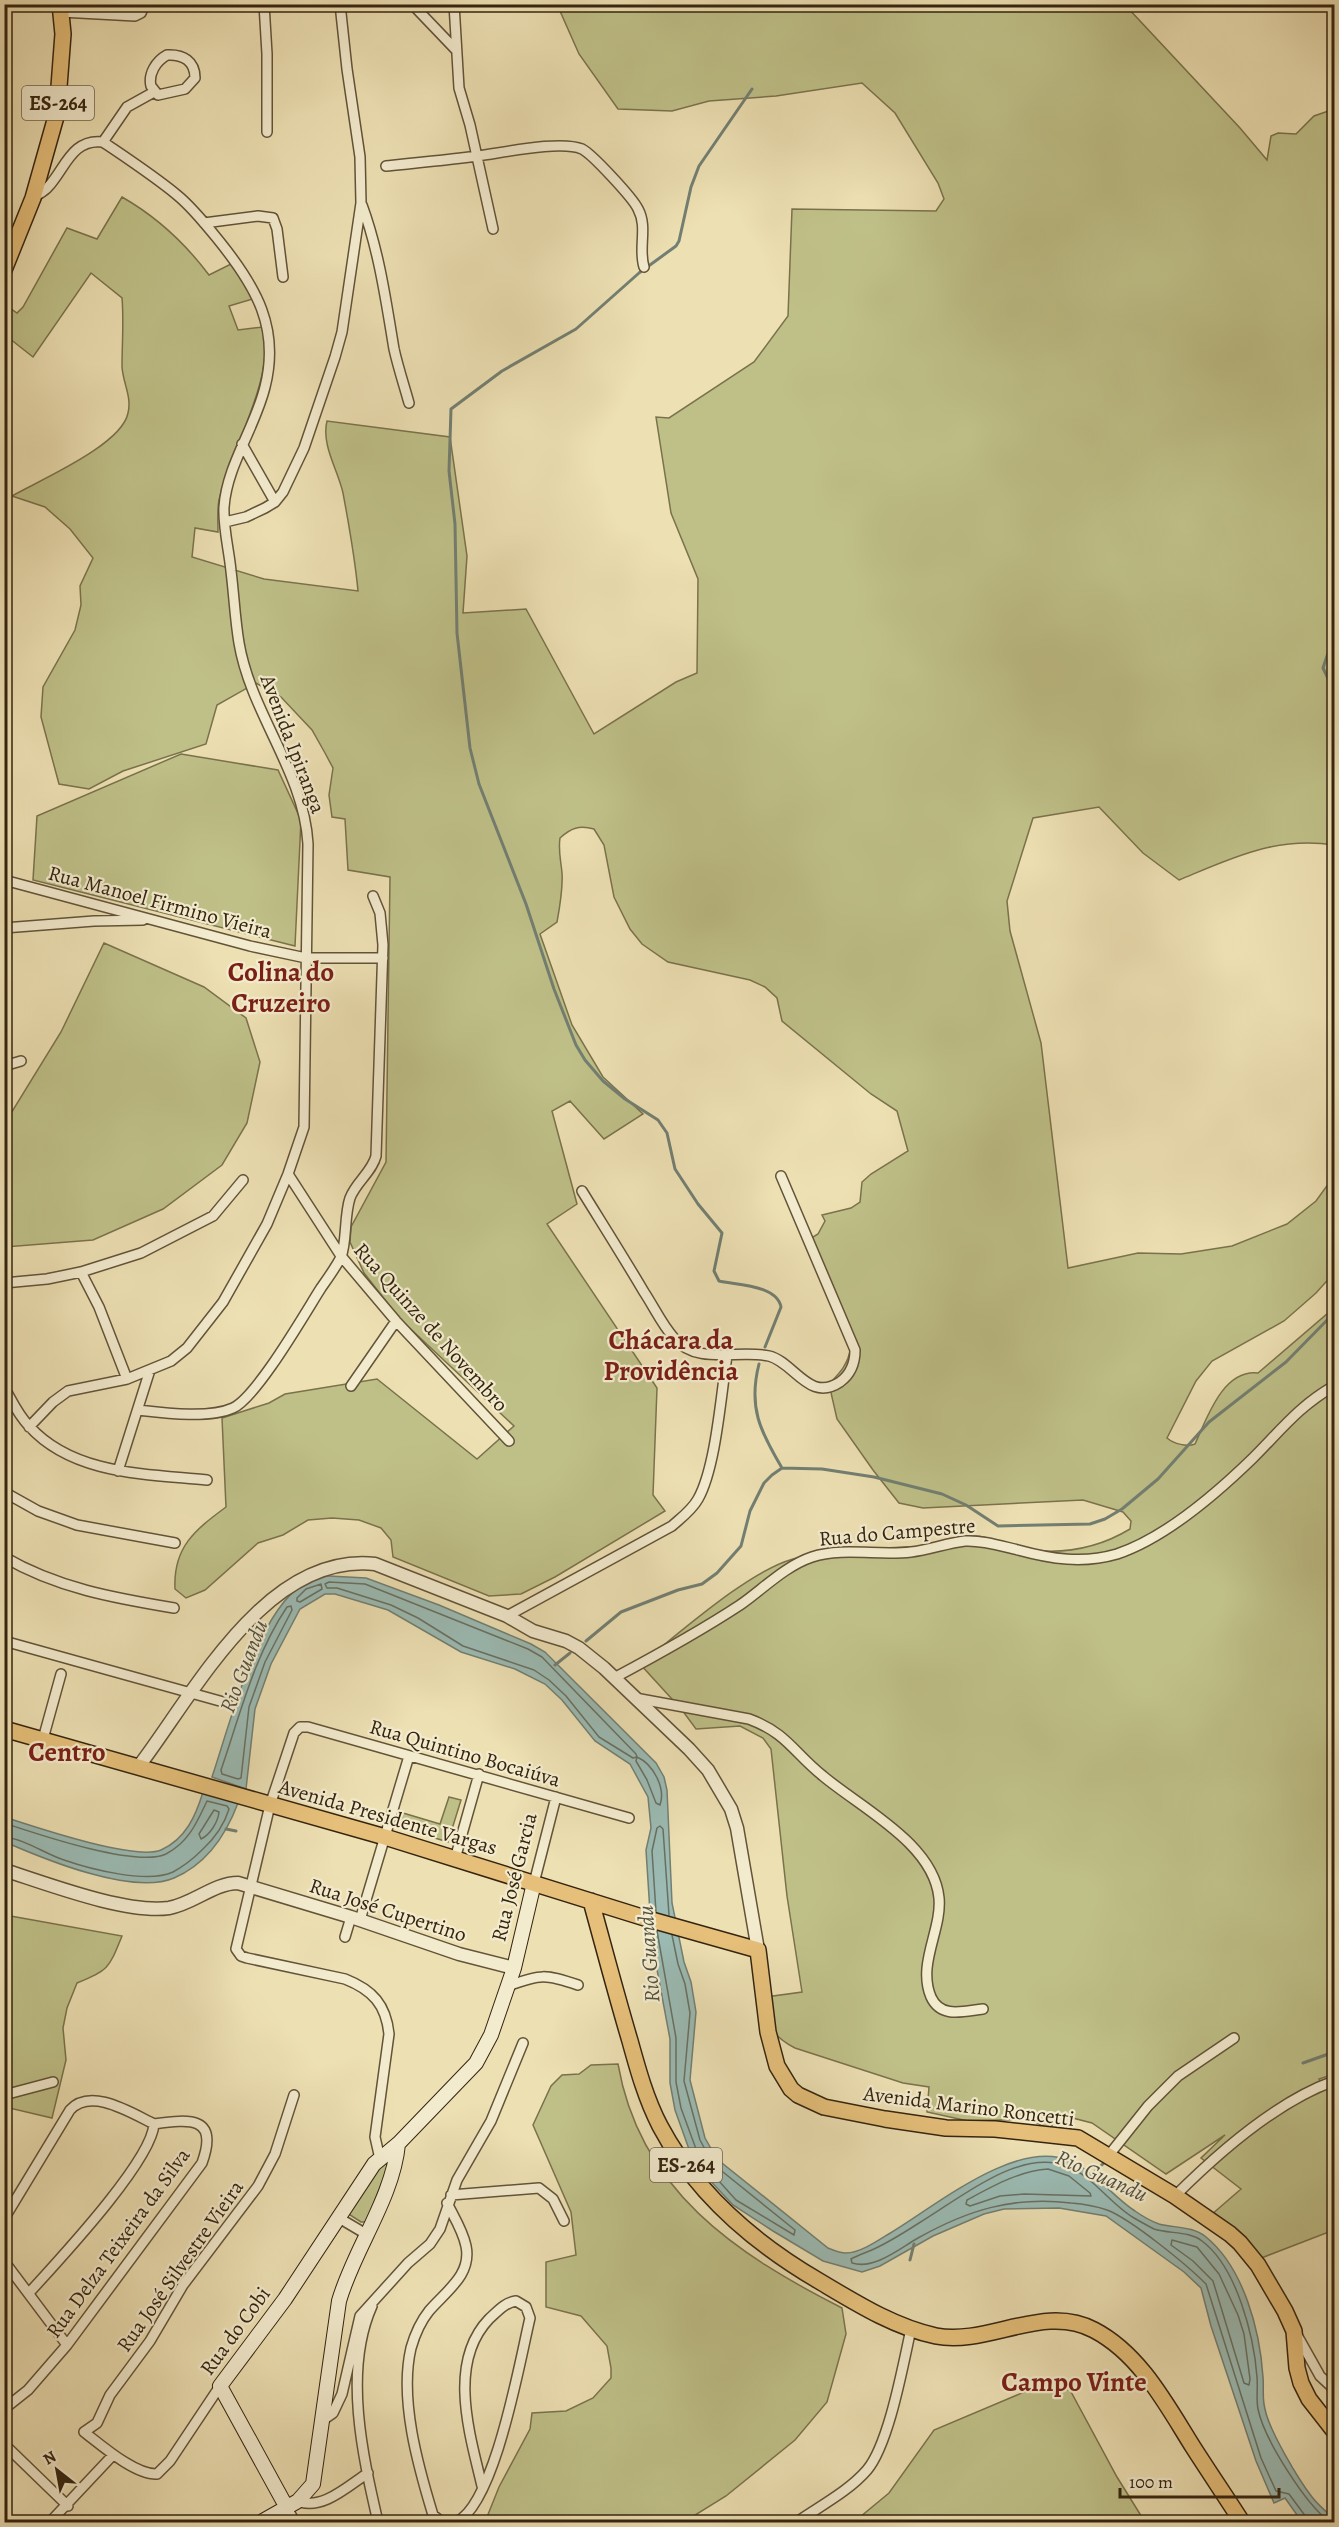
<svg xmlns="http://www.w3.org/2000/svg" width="1339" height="2527" font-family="Alegreya,serif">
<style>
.green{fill:#bfc088;stroke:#7a724c;stroke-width:1.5}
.water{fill:#9bbbb4;stroke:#727f72;stroke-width:1.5}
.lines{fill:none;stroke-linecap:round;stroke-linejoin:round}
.shore{stroke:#687062;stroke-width:1.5}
.stream{stroke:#727f72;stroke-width:3}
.minor-casing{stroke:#625339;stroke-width:12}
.tertiary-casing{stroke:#625339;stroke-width:15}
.secondary-casing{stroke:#342410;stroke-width:16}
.primary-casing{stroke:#342410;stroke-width:18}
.minor{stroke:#f3ebce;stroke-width:9}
.tertiary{stroke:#f3ebce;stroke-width:12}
.secondary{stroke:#f3ebce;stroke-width:14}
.primary{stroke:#e6c07a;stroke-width:15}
.labels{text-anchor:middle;stroke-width:4.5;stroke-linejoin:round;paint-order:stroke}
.shield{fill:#f3ebce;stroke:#6d6049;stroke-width:1.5}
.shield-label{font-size:20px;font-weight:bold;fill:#342410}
.street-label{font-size:21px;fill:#342410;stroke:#f3ebce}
.water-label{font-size:22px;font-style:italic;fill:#535141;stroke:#f3ebce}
.district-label{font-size:27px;font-weight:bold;fill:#7a1f14;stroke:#f3ebce}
</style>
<rect width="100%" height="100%" fill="#ede0b3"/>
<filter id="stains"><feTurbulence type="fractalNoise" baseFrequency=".00333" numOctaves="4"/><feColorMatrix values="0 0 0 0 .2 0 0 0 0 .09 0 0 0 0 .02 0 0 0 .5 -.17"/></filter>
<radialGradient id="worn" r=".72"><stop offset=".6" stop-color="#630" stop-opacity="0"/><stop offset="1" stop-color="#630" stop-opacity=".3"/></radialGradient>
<path class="green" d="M560,5h561l5,1 114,122 27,32 4,-24 7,-3 18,1 18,-18 20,-7v736c-58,-9 -102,13 -155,35l-36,-27 -44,-46 -66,11 -26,83 3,30 31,112 27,225 70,-15 43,1 51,-8 55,-22 29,-23 18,-25v97l-18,20 -32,28 -72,40 -16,20 -29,57c7,6 20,9 28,6 12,-26 28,-75 63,-71l76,-65v766l-15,5 4,4 11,-2v149l-83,32 -40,-47 30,-26 -40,-31 24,-23 -59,39 -74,-51 -35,-9 -7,16 -20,-11 -62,2 -41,-9 2,-25 -26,-4 -108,-35c-27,-14 -25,-23 -29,-51l36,-5 -15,-96 -16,-147 -8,-11 -23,-12 -44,3 -14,-19 -42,-46c39,-30 107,-92 153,-105 42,-12 88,-10 131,-13 19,-1 34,-11 53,-10 10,0 21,7 30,10 43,10 85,6 123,-17l1,-8 -8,-9 -40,-12 -160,8 -24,-5 -26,-33 -36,-51 -8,-35c12,-12 19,-20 22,-37l-46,-105 13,-8 7,-13 -3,-6 29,-7 9,-6 2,-20 9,-8 37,-23 -11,-40 -26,-17 -89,-73 -5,-23 -12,-11 -15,-7 -82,-18 -26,-18 -12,-15 -16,-32 -10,-52 -10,-16c-15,-4 -23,-1 -34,9 -2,13 1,23 2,35 1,16 -2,33 -5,49l-17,12 32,91 31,52 40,37 -39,25 -34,-38 -18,10 25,93 -30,20 110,164 -4,107 12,16 -110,66 -34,17 -32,2 -96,-39 -2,-17 -10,-12 -22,-8 -27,-2 -24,2 -25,15 -25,8 -53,47 -19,8 -11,-9c-2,-42 20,-59 51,-82l-4,-89 47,-15 16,-9 92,-15 100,80 37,-33 -114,-107 -36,-46 -14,-31 1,-15 35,-65 4,-285 -42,-7 -3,-51 -13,-2 -3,-22 4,-27 -8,-15 -13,-23 -31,-33 -25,-14 -39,22 -11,39 -83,27 -34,18 -30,-5 -18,-67 2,-30 32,-57 6,-25 -1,-19 13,-28 -23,-29 -25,-22 -33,-11c28,-16 110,-51 116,-83 4,-16 -5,-30 -6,-46 0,-23 2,-46 0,-69l-31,-25 -58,84 -28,-22 -1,-31 13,9 6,-6 44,-79 30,11 25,-42c35,20 63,46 87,78l26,-13 21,36 -27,8 9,24 25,-3c13,51 -32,121 -44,173 -2,10 -1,22 -1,32l-23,-4 -3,29 72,22 94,12c-3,-32 -9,-66 -15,-98 -5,-23 -22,-48 -16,-72l123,16 17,119 -4,57 63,-4 68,125 82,-52 21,-9 1,-94 -27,-66 -15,-96 13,1 85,-56 34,-46 4,-107 144,2 8,-12 -6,-16 -43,-70 -33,-30 -86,13 -67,5 -37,10 -54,-2 -39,-55 -19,-43z
M181,754l97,16 23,50 -6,126 -262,-66 4,-64z
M104,943l100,44 42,31 14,44 -13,61 -25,42 -59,44 -70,31 -88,7v-124l56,-91z
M449,1797l12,3 -13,42 -49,-15 4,-14 37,11z
M5,1915l117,21c-13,32 -13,34 -45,47l-10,25 -4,20 3,32 -14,58 -47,-11z
M618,2064c22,127 118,190 224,244l4,26 -19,68 -32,38 -69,56 -42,26h-199l14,-35 31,-58 2,-16 34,-2 27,-13 18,-20v-10l-4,-22 -26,-30 -35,-9v-45l30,-7 -5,-43 -38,-87 18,-39 11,-11 17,-1 12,-9z
M387,2158l3,4 -24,60h-5l-14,-9 14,-23z
M1029,2390h41l47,87 28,45h-291l35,-29 45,-63z"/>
<path class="water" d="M329,1576l37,2 73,27 92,39 14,8 111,111 8,14 3,13 5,113 12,59 7,20 5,30 -6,68 15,58 12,21 111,89c5,2 12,5 18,5 13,0 30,-11 41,-18 45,-26 129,-98 183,-74 25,10 43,36 65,50 7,5 16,10 24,13 15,4 34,2 47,13 38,31 54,94 57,140 1,11 -1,22 2,32 4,21 33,70 47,88 6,8 15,15 22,22v3h-32l-17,-24 -11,5 -18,-42 -45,-135 -10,-38 -17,-16 -78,-56 -47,-8 -55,1 -20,5 -51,22 -53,30 -18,6 -39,-11 -50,-30 -40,-26 -29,-31 -14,-22 -15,-42 -5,-27v-44l-18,-96 -6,-93 5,-22 -3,-31 -18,-33 -35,-23 -33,-41 -17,-16 -30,-15 -54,-17 -73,-42 -53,-16h-10l-25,15 -29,55 -16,45 -9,80 -34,-12c18,-53 44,-162 91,-193 7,-6 17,-7 26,-8z
M203,1792l35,11c-12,32 -31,61 -64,75 -42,18 -130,-19 -169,-36l-1,-25c31,10 131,44 157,33 25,-11 35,-35 42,-58z"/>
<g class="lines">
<path class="shore" d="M329,1582l36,2 163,65 14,8 94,97 1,3 -4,1 -34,-21 -33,-41 -17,-16 -15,-10 -71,-24 -45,-28 -27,-13 -54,-17h-10l-2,-4z
M321,1584l1,5 -22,13 -3,-1v-3l9,-9z
M291,1606l1,4 -27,52 -16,45 -8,71 -3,1 -16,-5 -1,-4c19,-55 33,-114 66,-163z
M637,1757c16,7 29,31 23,48l-4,-2 -9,-23 -11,-19z
M214,1810l5,2c-1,10 -9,23 -18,27l-2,-5z
M4,1823c33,11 133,45 162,31 23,-12 31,-32 41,-53l20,5 2,3c-5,17 -14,29 -27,41 -9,9 -18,16 -29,22 -26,12 -83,-3 -109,-12 -19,-6 -39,-21 -60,-23
M656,1912l-4,-61 5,-23 3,-2 3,3 6,86
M657,1931l19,107v44l5,26 15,41 13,21 27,30 58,35 1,-5 -82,-66 -13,-24 -16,-59 6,-68 -5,-29 -7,-20 -6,-29
M1048,2169l21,7 21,17 1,3 -67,-2 -24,2 -30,10 -4,-2 1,-4c26,-14 52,-29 81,-31z
M1172,2240l25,7 22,27 19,41 6,19 6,45 -1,6 -5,-2 -31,-102 -20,-20 -22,-16z
M1307,2522l-1,-5 -17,-23 -13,-3 -15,-33 -55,-174c-19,-19 -75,-65 -99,-74 -11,-4 -24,-6 -36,-7 -58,-7 -103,7 -153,35 -19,11 -44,32 -66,25l-1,-4c7,-4 17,-7 25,-11 15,-7 29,-16 43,-25 39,-23 99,-75 147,-57 25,8 45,39 68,52 7,4 14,8 20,11 16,5 35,2 48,12 35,26 52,96 55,136 1,11 -1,22 1,32 6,30 48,96 72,113"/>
<path class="stream" d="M752,89l-53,77 -8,21 -12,54 -3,5 -37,27 -63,56 -74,42 -51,38 -2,62 6,53 2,109 13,115 9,36 47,120 28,85 22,56 9,15 18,21 22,18 33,21 9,13 8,36 23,35 24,29 -8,38 5,10c18,4 58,4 62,26l-16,40
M1334,635l-11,33 11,23
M759,1364c-11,43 1,67 23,104
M586,1641l35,-29 57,-22 24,-6 15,-11 24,-27 9,-35 14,-28 8,-8 10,-7 40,1 52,8 68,17 24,11 32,21 92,-2 15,-5 17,-10 36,-30 51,-57 77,-60 48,-49
M555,1665l15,-12
M226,1829l10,2
M1303,2063l31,-11
M1089,2177l17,-16
M910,2260l4,-16"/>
<defs>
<path id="minor" d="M264,4l3,50v78
M412,4l44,46
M454,4l5,84 11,37 23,104
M61,12l74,4 6,-3 4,-9
M167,55c16,-1 28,6 28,23l-10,11 -27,6 -7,-9c-3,-12 5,-25 16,-31z
M103,142l24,-35 27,-15
M386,166c30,-3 61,-6 91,-10 25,-3 83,-16 105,-7 10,5 51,49 56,60 10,18 0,39 6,58
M362,205c17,46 24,96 32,144 4,18 10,36 15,54
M204,223l54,-7 15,2 4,11 6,48
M242,444l33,58
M225,522l21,-5 19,-9 10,-6 8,-10 21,-44 31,-91 7,-25 19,-129 -1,-46 -13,-88 -7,-65
M4,880l246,66 56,12h77
M4,928l90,-7 49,-1
M4,1066l17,-5
M288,1174l53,82 55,65 113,120
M582,1191c21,34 42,67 62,101 10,15 18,33 30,46 24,28 64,11 95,18 25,6 40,47 71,26 11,-8 15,-19 15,-32l-74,-174
M81,1272l18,35 28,72
M4,1283l43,-4 34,-7 60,-19 72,-37 30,-36
M351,1386l45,-65
M4,1387c8,14 14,28 25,39 44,49 118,48 178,54
M138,1410c26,3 71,9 95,-2 24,-11 72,-95 88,-120 7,-10 15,-21 20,-31 6,-15 3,-41 9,-59 6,-16 22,-26 26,-42l7,-211 -3,-32 -7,-17
M29,1427l24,-25 15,-11 59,-12 44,-18 16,-13 36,-46 44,-78 21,-50 16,-47 4,-283c-4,-72 -57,-130 -69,-201 -4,-24 -5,-48 -8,-72 -2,-21 -8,-43 -7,-64 3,-42 31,-79 41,-120 15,-59 -9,-100 -45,-145 -13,-16 -27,-34 -43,-47 -23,-19 -49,-36 -74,-53 -31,-4 -38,27 -55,45 -4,5 -10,7 -15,11
M118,1471l32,-101
M4,1492l34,19 39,14 98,18
M4,1557c53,31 110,41 170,51
M507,1616l165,-90c9,-8 20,-16 26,-27 18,-32 23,-105 29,-143
M4,1641l223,62
M614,1678c43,-23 85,-46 126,-73 23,-16 45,-39 72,-48 31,-10 67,-1 99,-5 18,-2 36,-9 54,-11 18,-1 36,5 53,9 33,9 65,14 99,4 48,-16 100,-61 136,-96 28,-28 46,-52 81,-72
M635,1698l114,21c38,14 45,34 74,57 38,32 111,68 116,122 3,32 -22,66 -8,99 10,22 33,14 52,12
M43,1739l18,-65
M455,1859l24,-85
M534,1883l22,-86
M360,1920l49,-164
M345,1937l6,-20
M508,1986c33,-12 37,-12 70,-1
M4,2095l49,-13
M1109,2155l39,-49 30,-30 56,-38
M380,2159l-5,-22 14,-103c-3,-29 -16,-44 -44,-55l-98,-21 -6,-2 -5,-7 34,-144 24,-72 6,-6h8l321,91
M451,2195l88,-7 14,11 11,22
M1175,2196c42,-42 103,-95 159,-115
M339,2218l27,16
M4,2219l66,-109c21,-23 61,3 84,14
M4,2261l63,84
M29,2293c28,-31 123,-132 125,-169
M372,2306c-29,65 -9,151 6,216
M1297,2335l23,41 14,13
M220,2386l-50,75 -13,13c-22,1 -56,-29 -73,-42l13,-9 13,-28 40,-54 33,-56 75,-99 17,-32 19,-59
M4,2409l24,-19 39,-45 135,-182c17,-47 -12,-44 -48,-39
M323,2420l10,-7 9,-19 18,-78 48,-53 22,-19 10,-15 17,-49 34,-59 32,-78
M4,2444l64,62
M298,2501c24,10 50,-15 70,-28
M287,2508l8,14
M50,2522l63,-67
M442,2522l-9,-7c-15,-49 -34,-116 -22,-167 4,-14 10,-27 18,-37 17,-20 43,-36 37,-65 -3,-15 -12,-29 -19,-43
M456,2522c39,-17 64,-162 74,-204l-4,-11 -10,-6c-12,2 -18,10 -27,18 -42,44 -19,116 -7,167
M797,2522c23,-16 52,-31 70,-52 22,-26 36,-105 44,-141"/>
<path id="tertiary" d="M139,1766c55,-72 127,-214 236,-202l132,52 26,15 33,10 13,7 25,20 85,81 19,21 23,39 6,19 21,122
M4,1870c44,14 122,44 165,38 24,-4 45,-25 69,-25l113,34 108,37 55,14"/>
<path id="secondary" d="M287,2508l-67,-122 65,-87 89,-135 24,-20 78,-81 15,-28 23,-67 20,-85
M261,2522l37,-21 15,-17 26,-183c15,-52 54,-103 59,-157"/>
<path id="primary" d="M4,270l29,-72 24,-85 6,-79 -3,-30
M4,1729l381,108 263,82 110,31 10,82 9,34 14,23 7,6 26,12 61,12 61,9 49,1 83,9 97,58 55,38 10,9 18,22 27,46 9,20 3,37 4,15 8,16 25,32
M591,1901c13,47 25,93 39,140 8,29 16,58 30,85 36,68 94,117 159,155 37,22 75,46 117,55 52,10 108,-33 158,-6 46,24 72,74 99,117 16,25 33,50 49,75"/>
</defs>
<use href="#minor" class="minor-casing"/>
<use href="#tertiary" class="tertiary-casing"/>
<use href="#secondary" class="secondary-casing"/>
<use href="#primary" class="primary-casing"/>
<use href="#minor" class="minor"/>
<use href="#tertiary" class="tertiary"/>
<use href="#secondary" class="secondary"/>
<use href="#primary" class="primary"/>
</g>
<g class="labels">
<g class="shield">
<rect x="22" y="86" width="72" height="34" rx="4.5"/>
<rect x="650" y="2148" width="72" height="34" rx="4.5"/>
</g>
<g class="shield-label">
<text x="58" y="110">ES-264</text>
<text x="686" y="2172">ES-264</text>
</g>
<g class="street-label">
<text transform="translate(293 744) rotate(69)" y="7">Avenida Ipiranga</text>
<text transform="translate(160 902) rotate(15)" y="7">Rua Manoel Firmino Vieira</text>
<text transform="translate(431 1327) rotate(48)" y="7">Rua Quinze de Novembro</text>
<text transform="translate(897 1532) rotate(-5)" y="7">Rua do Campestre</text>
<text transform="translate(465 1753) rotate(16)" y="7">Rua Quintino Bocaiúva</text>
<text transform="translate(388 1817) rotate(16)" y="7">Avenida Presidente Vargas</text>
<text transform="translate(514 1877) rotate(-76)" y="7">Rua José Garcia</text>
<text transform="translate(388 1910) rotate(18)" y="7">Rua José Cupertino</text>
<text transform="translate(969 2106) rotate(7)" y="7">Avenida Marino Roncetti</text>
<text transform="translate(118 2243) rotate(-54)" y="7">Rua Delza Teixeira da Silva</text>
<text transform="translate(180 2266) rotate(-55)" y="7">Rua José Silvestre Vieira</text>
<text transform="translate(235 2331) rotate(-54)" y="7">Rua do Cobi</text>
</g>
<g class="water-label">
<text transform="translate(243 1666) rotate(-69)" y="8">Rio Guandu</text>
<text transform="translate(648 1954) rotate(-94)" y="8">Rio Guandu</text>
<text transform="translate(1102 2175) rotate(24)" y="8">Rio Guandu</text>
</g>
<g class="district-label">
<text x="281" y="981">Colina do<tspan x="281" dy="31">Cruzeiro</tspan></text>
<text x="671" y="1349">Chácara da<tspan x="671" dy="31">Providência</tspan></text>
<text x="67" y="1761">Centro</text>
<text x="1074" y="2391">Campo Vinte</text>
</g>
</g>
<rect width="1339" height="2527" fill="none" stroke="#ede0b3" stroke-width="24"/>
<rect x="6" y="6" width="1327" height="2515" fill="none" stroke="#342410" stroke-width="3"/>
<rect x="12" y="12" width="1315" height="2503" fill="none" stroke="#342410" stroke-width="1.5"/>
<g transform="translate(57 2470) rotate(329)" stroke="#f3ebce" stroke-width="4.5" paint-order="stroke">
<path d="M0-4.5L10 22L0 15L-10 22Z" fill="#342410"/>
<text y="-9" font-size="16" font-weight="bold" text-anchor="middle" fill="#342410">N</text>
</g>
<path d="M1120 2488v9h159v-9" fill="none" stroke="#342410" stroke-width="3"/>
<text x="1129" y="2488" font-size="18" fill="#342410" stroke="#f3ebce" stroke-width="4.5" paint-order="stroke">100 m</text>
<rect width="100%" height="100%" filter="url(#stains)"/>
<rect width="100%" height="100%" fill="url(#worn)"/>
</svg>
